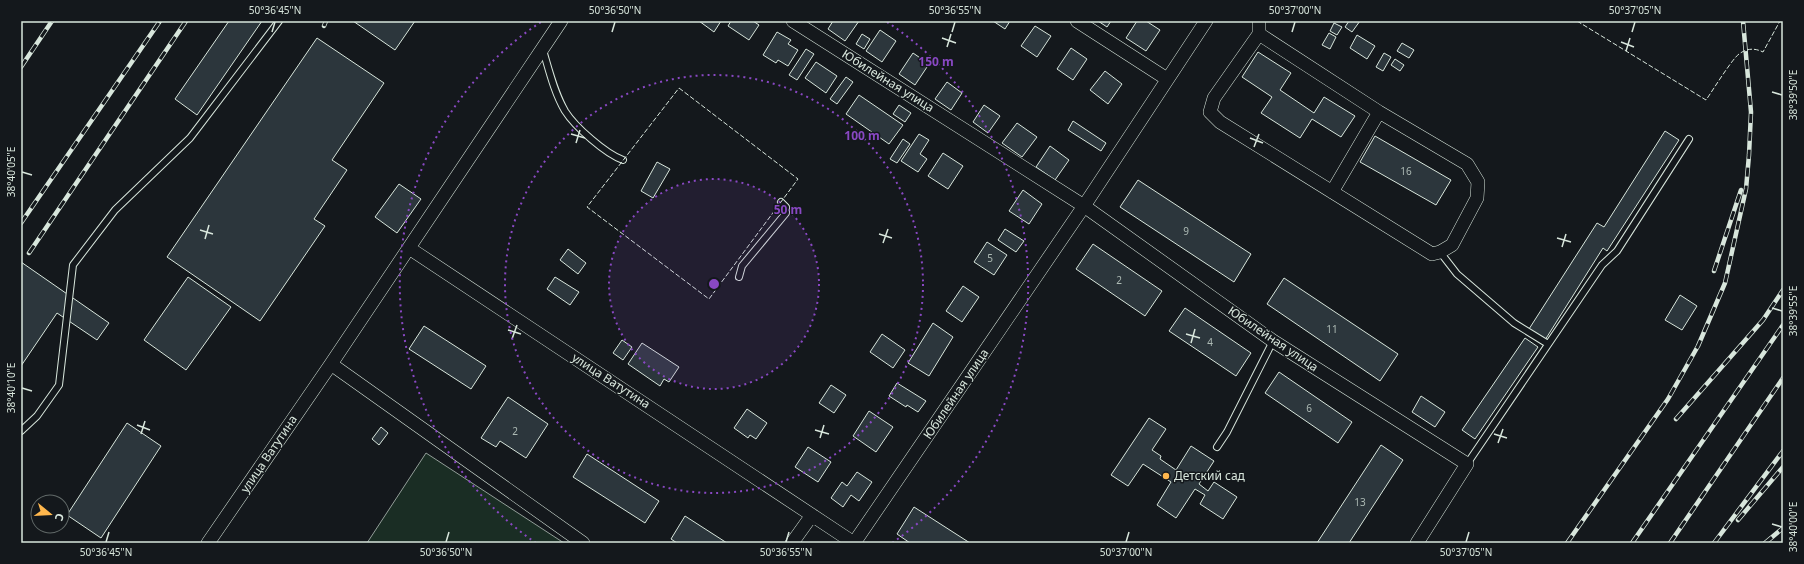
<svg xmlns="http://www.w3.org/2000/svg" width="1804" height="564" font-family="'Noto Sans',sans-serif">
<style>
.green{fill:#1a2d24;stroke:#939e99}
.building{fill:#2c363c;stroke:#d8e6dc}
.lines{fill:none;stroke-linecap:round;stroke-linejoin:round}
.lane-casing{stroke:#d8e6dc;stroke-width:8}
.street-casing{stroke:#d8e6dc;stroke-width:14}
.lane{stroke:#14181c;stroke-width:6}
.street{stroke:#14181c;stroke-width:13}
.rail-casing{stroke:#d8e6dc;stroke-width:4.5}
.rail{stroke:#14181c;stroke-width:3;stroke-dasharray:9;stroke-linecap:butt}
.fence{stroke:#d8e6dc;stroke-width:1;stroke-dasharray:5 2;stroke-linecap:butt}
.ticks{fill:none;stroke:#d8e6dc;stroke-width:1.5}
.ring{fill:none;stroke:#8948c3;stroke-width:2;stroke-dasharray:2 4}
.poi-dot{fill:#ffb74d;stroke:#14181c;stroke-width:1.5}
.labels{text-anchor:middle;stroke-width:3;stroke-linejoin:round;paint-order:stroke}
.number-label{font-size:10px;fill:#adbab4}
.street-label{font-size:12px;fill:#d8e6dc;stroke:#14181c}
.poi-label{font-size:12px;fill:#d8e6dc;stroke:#14181c;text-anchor:start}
.centre{fill:#8948c3;stroke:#14181c;stroke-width:2}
.ring-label{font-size:12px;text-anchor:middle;font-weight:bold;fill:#8948c3;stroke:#14181c;stroke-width:3;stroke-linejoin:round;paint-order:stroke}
.neatline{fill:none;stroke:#d8e6dc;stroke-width:1.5}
.ticks-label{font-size:10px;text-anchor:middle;fill:#d8e6dc}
</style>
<rect width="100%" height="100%" fill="#14181c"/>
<path class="green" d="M426,453l138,90h-197z"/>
<path class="building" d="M229,21h33l-65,94 -22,-16z
M353,21h62l-20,29z
M699,21h22l-7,11z
M731,21h22l6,4 -10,15 -21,-14z
M833,21h26l-14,20 -17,-12z
M993,21h17l-5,8z
M1098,21h13l-4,6z
M1137,21h9l14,9 -14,21 -20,-13z
M1349,21h11l-8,11 -7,-5z
M1334,23l8,4 -5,8 -7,-4z
M1035,26l16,10 -14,21 -16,-11z
M880,30l16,11 -14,21 -16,-11z
M777,32l14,8 -3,4 10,6 -10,16 -10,-6 -2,3 -13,-8z
M1329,33l7,4 -6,12 -8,-4z
M862,34l8,5 -6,10 -8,-5z
M1357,35l18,11 -8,13 -17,-11z
M317,38l67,45 -52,77 15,10 -33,49 11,7 -65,95 -93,-64z
M1402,43l12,7 -5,8 -12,-7z
M1071,48l16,11 -14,21 -16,-11z
M806,49l8,5 -17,26 -8,-5z
M1258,52l33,21 -11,17 34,23 10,-16 31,19 -14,21 -29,-18 -12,19 -39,-25 11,-16 -30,-20z
M913,53l16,11 -14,21 -16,-11z
M1384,53l7,4 -8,14 -7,-4z
M1395,59l9,6 -4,6 -9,-6z
M816,62l21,14 -11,17 -21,-15z
M1105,71l17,13 -14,20 -18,-14z
M846,77l7,5 -16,22 -7,-5z
M947,82l15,11 -11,17 -16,-11z
M859,95l44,30 -14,19 -43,-30z
M899,105l12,8 -6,9 -12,-8z
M984,105l16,11 -12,17 -15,-11z
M1073,121l33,22 -5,8 -33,-21z
M1017,123l20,14 -15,20 -20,-14z
M1665,131l14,9 -72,111 -4,-3 -58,92 -16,-11 68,-106 7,4z
M919,134l10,6 -9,14 7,5 -9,13 -17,-11z
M1375,136l76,44 -15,25 -76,-43z
M903,139l7,5 -13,19 -7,-4z
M1050,146l19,14 -14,20 -19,-13z
M943,153l20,13 -15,23 -20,-13z
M657,162l13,7 -17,29 -12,-7z
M1138,180l113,74 -17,28 -114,-75z
M399,184l22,15 -24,34 -22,-16z
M1023,190l19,14 -13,20 -20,-13z
M1005,229l19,12 -8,11 -18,-12z
M987,242l20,13 -13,20 -20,-13z
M1093,244l69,47 -17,25 -69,-47z
M568,249l18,14 -8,11 -18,-14z
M21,262l88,61 -12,17 -40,-27 -36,53z
M188,277l43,30 -45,63 -42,-30z
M555,277l24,15 -9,13 -23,-16z
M1284,278l114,76 -18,27 -113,-77z
M963,286l16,11 -17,25 -16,-11z
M1680,295l17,11 -15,24 -17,-10z
M1185,308l66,45 -15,23 -67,-45z
M933,323l20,14 -24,39 -21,-13z
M424,326l62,40 -15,23 -62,-40z
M882,334l23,16 -12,18 -23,-16z
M1525,338l13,9 -63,92 -13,-9z
M622,340l10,7 -9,13 -10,-7z
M642,343l37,24 -10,15 -5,-3 -4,7 -32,-22z
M1279,372l73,50 -14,21 -73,-50z
M897,383l29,18 -8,11 -11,-7 -1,2 -17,-11z
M831,385l15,10 -12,18 -15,-10z
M1421,396l24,16 -10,15 -23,-15z
M508,397l40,27 -22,34 -26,-17 -4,6 -15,-9z
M747,409l20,14 -11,16 -6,-4 -2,3 -14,-10z
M869,411l24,16 -17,25 -23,-16z
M1149,418l17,11 -14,21 9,6 -1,3 16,11 15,-24 23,15 -15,23 9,7 6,-9 23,15 -14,22 -23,-15 5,-9 -10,-6 -19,29 -19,-13 14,-23 -28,-18 -15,22 -17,-11z
M127,423l34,23 -60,92 -34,-23z
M381,427l7,6 -9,12 -7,-6z
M1381,445l22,15 -54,83h-32z
M808,447l23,15 -13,20 -23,-15z
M587,454l72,47 -14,22 -72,-46z
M857,472l15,10 -13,19 -8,-6 -8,12 -12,-9 11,-16 5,4z
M914,507l56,36h-60l-13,-9z
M685,516l42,27h-50l-6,-4z"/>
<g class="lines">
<defs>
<path id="lane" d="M543,50c6,20 11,42 22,61 10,16 41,43 58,49
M1440,252l17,22 57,49 34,21
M739,277l3,-11 44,-53v-6l-5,-5
M21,431l16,-15 22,-31 14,-120 42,-55 75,-72 89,-117
M1217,447l10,-15 46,-91
M1467,464l135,-199 15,-14 72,-112"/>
<path id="street" d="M793,21l291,185 189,135 194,123 -50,79
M1077,21l90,58
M1259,34l120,78 88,52 11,18 -1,16 -25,47 -12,7 -8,2 -212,-132 -10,-10 4,-14 45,-64v-13
M1332,192l47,-80
M409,248l445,295
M331,364l252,179
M208,543l123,-179 230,-343
M792,543l20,-28
M854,543l230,-337 122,-185"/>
</defs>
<use href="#lane" class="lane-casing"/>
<use href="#street" class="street-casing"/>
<use href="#lane" class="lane"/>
<use href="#street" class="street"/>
<defs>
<path id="rail" d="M324,26l2,-5
M21,67l31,-46
M21,223l139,-202
M29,253l157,-232
M1714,271l27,-81
M1676,419l87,-99 20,-30
M1738,520l45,-53
M1567,543l101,-144 30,-53 27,-63 21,-94 3,-34 2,-43 -8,-91
M1632,543l151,-218
M1670,543l113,-165
M1714,543l69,-92
M1765,543l18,-15"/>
</defs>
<use href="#rail" class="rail-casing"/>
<use href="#rail" class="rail"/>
<path class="fence" d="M1577,21l129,79c7,-10 26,-41 33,-46 8,-6 16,-6 24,-2l17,-31
M679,88l119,91 -89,120 -122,-92z"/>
</g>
<path class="ticks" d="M272,32l3,-10M612,32l3,-10M952,32l3,-10M1292,32l3,-10M1632,32l3,-10M942,38l14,5M1621,42l13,5M947,47l4,-13M1626,51l4,-13M1772,92l10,3M571,134l14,4M1250,138l13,5M576,143l4,-13M1254,147l5,-13M22,172l10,3M200,230l13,4M879,234l13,4M1557,238l14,4M205,239l4,-14M883,243l5,-14M1562,247l4,-13M1772,308l10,3M508,330l13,4M1186,334l14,4M512,339l5,-14M1191,343l4,-14M22,388l10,3M137,425l13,5M815,430l14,4M141,434l4,-13M1494,434l13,4M820,438l4,-13M1498,443l5,-14M1772,524l10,3M106,542l3,-10M446,542l3,-10M786,542l3,-10M1126,542l3,-10M1466,542l3,-10"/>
<circle cx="714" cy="284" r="105" fill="#8948c3" fill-opacity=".12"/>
<g class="ring">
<circle cx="714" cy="284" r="105"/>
<circle cx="714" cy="284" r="209"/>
<path d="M536 543A314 314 0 0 1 541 22M887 22A314 314 0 0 1 892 543"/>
</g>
<circle class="poi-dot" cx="1166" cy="476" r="4"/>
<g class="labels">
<g class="number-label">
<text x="1406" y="175">16</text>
<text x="1186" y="235">9</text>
<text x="990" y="262">5</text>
<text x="1119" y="284">2</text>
<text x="1332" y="333">11</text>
<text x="1210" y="346">4</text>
<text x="1309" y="412">6</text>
<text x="515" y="435">2</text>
<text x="1360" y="506">13</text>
</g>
<g class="street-label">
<text transform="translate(888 81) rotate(32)" y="4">Юбилейная улица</text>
<text transform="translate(1273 339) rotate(34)" y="4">Юбилейная улица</text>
<text transform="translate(611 381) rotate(33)" y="4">улица Ватутина</text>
<text transform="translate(956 394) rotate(-56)" y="4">Юбилейная улица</text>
<text transform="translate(269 454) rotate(-56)" y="4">улица Ватутина</text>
</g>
<g class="poi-label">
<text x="1174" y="480">Детский сад</text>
</g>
</g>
<circle cx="714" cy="284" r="6" class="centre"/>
<g class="ring-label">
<text x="936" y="66">150 m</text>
<text x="862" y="140">100 m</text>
<text x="788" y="214">50 m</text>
</g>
<rect width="1804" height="564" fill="none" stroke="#14181c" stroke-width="44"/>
<g transform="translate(50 514) rotate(108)"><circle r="19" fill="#14181c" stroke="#626a69"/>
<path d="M0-3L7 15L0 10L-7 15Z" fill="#ffb74d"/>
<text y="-6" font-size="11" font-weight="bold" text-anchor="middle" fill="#d8e6dc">С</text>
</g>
<rect x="22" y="22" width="1760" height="520" class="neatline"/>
<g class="ticks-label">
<text x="275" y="14">50°36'45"N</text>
<text x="615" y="14">50°36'50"N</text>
<text x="955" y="14">50°36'55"N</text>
<text x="1295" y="14">50°37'00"N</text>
<text x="1635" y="14">50°37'05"N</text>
<text transform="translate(1793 95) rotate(-90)" y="4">38°39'50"E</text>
<text transform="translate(11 172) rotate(-90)" y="4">38°40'05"E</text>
<text transform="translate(1793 311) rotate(-90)" y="4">38°39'55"E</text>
<text transform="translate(11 388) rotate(-90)" y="4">38°40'10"E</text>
<text transform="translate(1793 527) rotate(-90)" y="4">38°40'00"E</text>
<text x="106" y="556">50°36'45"N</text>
<text x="446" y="556">50°36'50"N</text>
<text x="786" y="556">50°36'55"N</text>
<text x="1126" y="556">50°37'00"N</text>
<text x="1466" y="556">50°37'05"N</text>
</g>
</svg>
